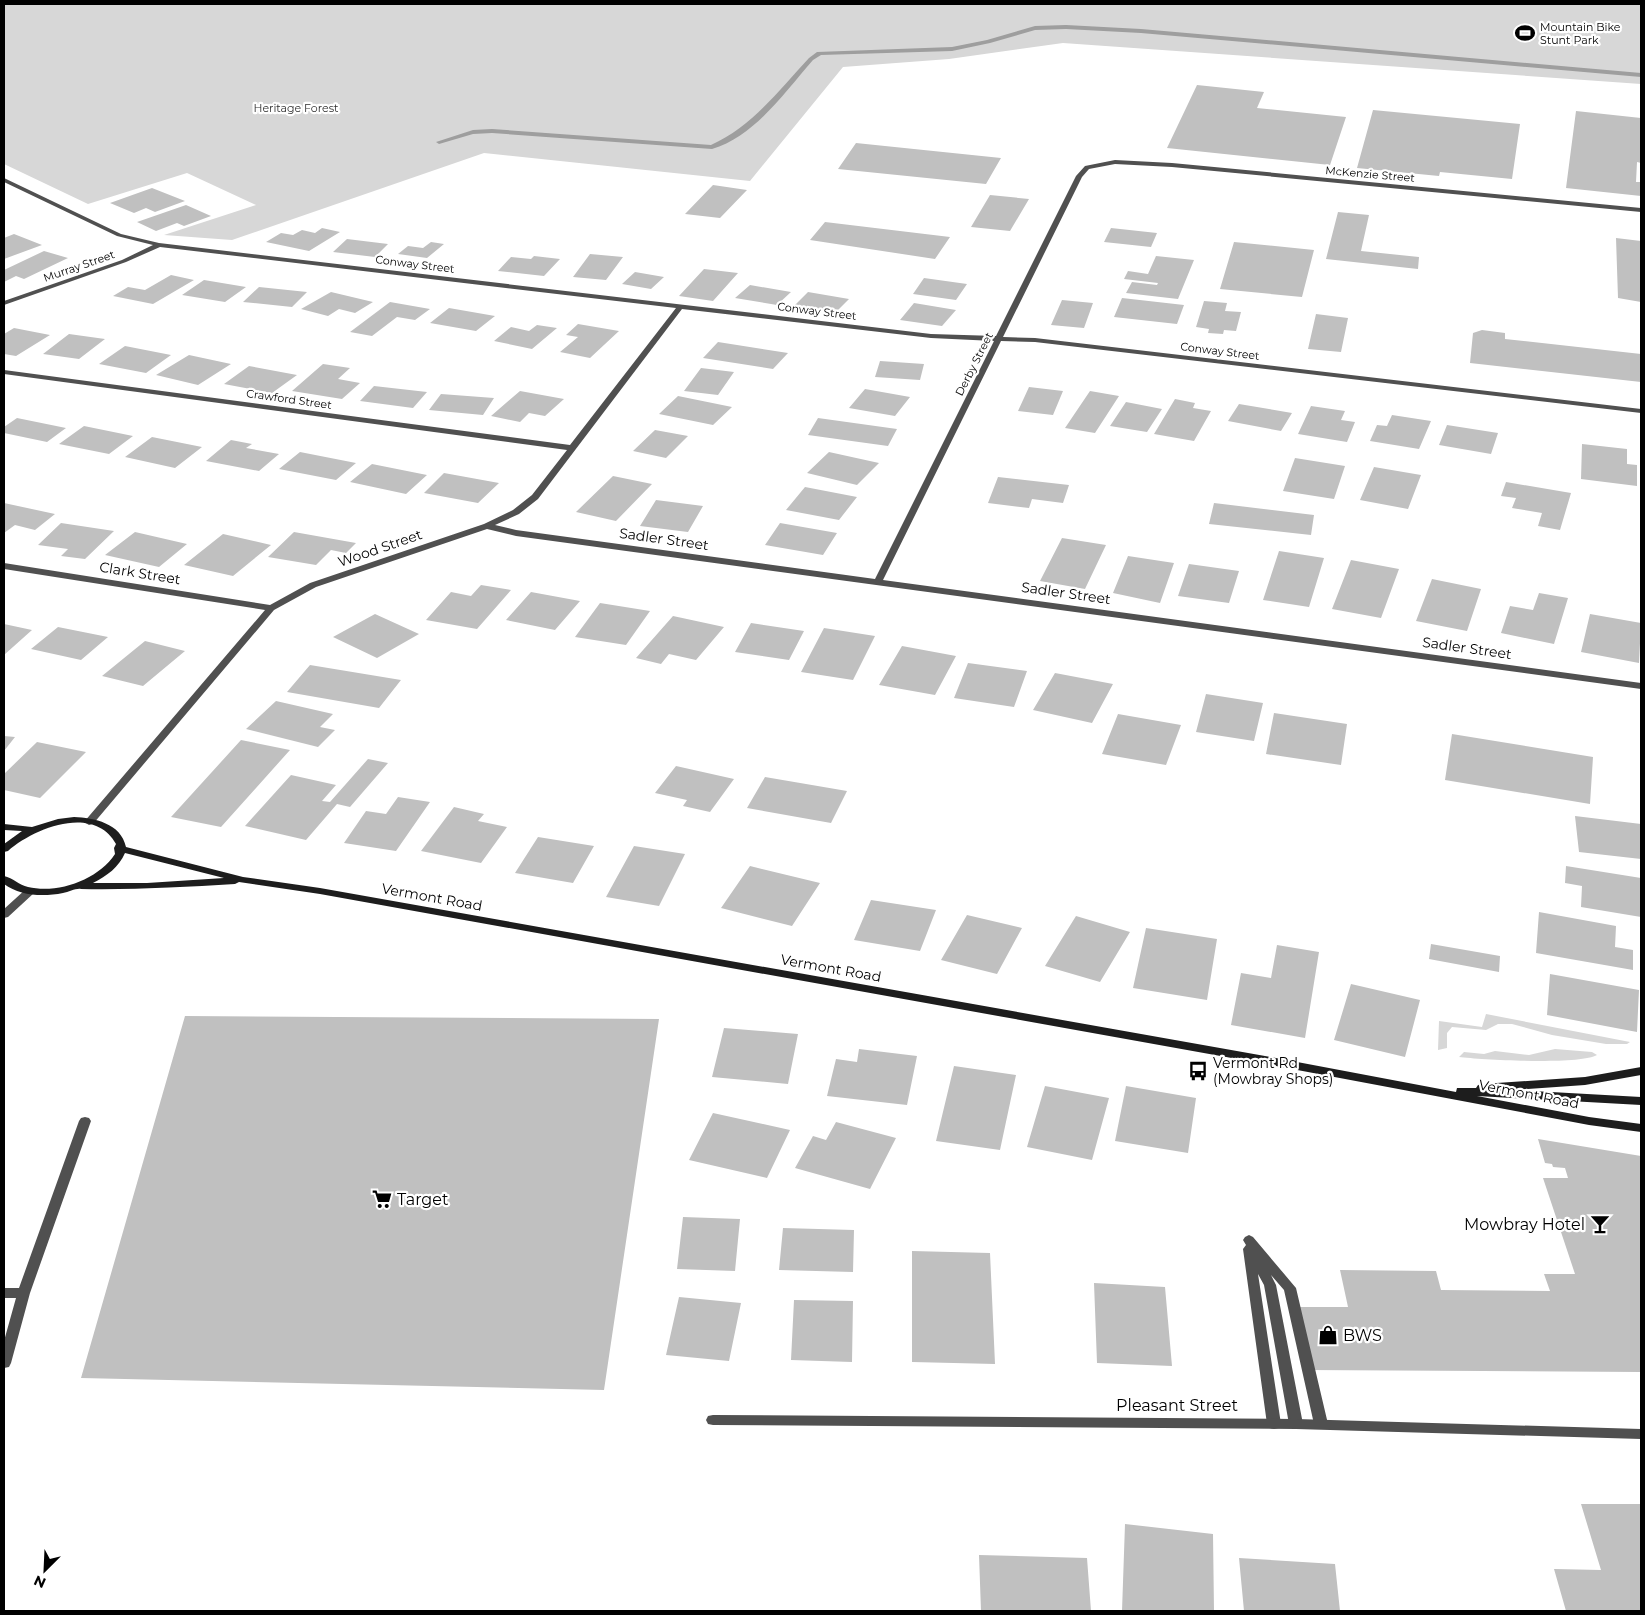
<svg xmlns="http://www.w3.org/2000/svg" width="1645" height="1615" font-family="Montserrat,sans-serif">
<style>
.green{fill:#d7d7d7}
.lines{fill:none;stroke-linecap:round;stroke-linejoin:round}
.stream{fill:#9e9e9e;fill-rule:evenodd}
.building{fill:#c0c0c0}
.lane{fill:#505050;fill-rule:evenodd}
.street{fill:#505050;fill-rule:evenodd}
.secondary{fill:#1d1d1d;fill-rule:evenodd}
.labels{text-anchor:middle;stroke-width:4.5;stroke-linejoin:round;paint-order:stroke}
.far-poi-label{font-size:11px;fill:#000;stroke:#fff;text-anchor:start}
.far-park-label{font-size:11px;fill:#2e2e2e;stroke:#fff}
.far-street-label{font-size:11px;fill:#000;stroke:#fff}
.street-label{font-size:14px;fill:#000;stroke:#fff}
.poi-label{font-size:14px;fill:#000;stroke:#fff;text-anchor:start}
.near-poi-label{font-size:16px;fill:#000;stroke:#fff;text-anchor:start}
.near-street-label{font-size:16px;fill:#000;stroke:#fff}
</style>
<rect width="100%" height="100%" fill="#fff"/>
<path class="green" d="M4,4h1637v80l-578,-41 -114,16 -106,8 -93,114 -266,-28 -252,87 -68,-5 92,-30 -69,-32 -99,31 -84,-40z
M1486,1014l144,28 -3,2h-21l-54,-9 -40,-11h-14l-12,6 -34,-3 -5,6v15l-9,2 1,-29 43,6z
M1555,1049l37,3 5,3c-17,10 -114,5 -138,2l5,-5 20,2 11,-3 34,4z"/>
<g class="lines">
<path class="stream" d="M1066,25l75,4 500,44v4l-500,-44 -75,-4 -31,1 -45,13 -38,8 -131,4 -8,5c-29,33 -58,76 -101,89l-220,-16 -19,1 -34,10 -3,-2 37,-12 19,-1 219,16c41,-18 68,-55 98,-87l8,-6 135,-5 35,-7 48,-14z"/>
</g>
<path class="building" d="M1197,85l67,7 -7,16 89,9 -16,48 -163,-17z
M1373,110l147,14 -8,55 -72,-7 -1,4 -82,-8z
M1576,111l65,7v45l-4,-1 -1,20h5v14l-75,-8z
M856,143l145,15 -15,26 -148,-15z
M713,185l34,5 -27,28 -35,-4z
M152,188l33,13 -30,11 -9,-4 -12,5 -24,-10z
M990,195l39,4 -19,32 -39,-4z
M186,205l25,11 -27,10 -7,-3 -21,8 -19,-9z
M1338,212l31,3 -8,36 58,6 -1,12 -92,-10z
M825,222l125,15 -15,22 -125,-19z
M322,228l18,4 -31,19 -43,-9 15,-9 12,2 9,-5 13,3z
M1111,228l46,5 -6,14 -47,-5z
M14,234l28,11 -38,14v-21z
M1616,238l25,3v61l-23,-4z
M347,239l41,5 -13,13 -42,-5z
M431,242l13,2 -17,14 -29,-4 10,-8 15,2z
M1234,242l80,8 -12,47 -82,-8z
M44,251l24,7 -44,21 -8,-3 -12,6v-12z
M590,254l33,3 -17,23 -33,-3z
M534,256l26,3 -16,17 -46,-5 13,-14 20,2z
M1156,256l38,4 -16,39 -52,-6 6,-11 25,3 1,-2 -34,-4 4,-8 20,3z
M704,269l34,4 -25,28 -34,-5z
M635,272l29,5 -13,12 -29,-5z
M171,275l23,5 -41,24 -40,-8 15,-9 17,3z
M924,278l43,6 -11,16 -43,-6z
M204,280l42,7 -21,15 -43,-7z
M750,285l41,7 -14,13 -42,-7z
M259,287l48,5 -15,15 -49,-5z
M331,292l42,10 -18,11 -16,-4 -11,7 -27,-7z
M808,292l41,7 -13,13 -41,-7z
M1122,298l62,7 -7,19 -63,-7z
M1062,300l31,3 -9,25 -33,-3z
M1204,301l23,2 -2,8 16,1 -5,19 -12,-1 -1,4 -15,-1 1,-4 -13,-2z
M390,302l40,7 -15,11 -18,-3 -25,19 -22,-4z
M914,303l42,7 -14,16 -42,-6z
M449,308l46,8 -19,15 -46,-8z
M1316,314l32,4 -7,34 -33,-3z
M578,324l41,7 -29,27 -30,-6 18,-15 -12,-2z
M537,325l20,3 -25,21 -38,-8 17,-14 18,4z
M14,328l36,7 -34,21 -12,-2v-20z
M1482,330l23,3v6l136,15v28l-171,-19 3,-30z
M69,334l36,5 -26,20 -36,-5z
M718,342l70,11 -15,16 -70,-11z
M125,346l46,9 -25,18 -47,-9z
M189,355l42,9 -33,21 -42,-10z
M880,361l44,3 -4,16 -45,-3z
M323,364l27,4 -12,11 22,4 -18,16 -50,-8z
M249,366l48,9 -25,18 -48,-9z
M701,368l33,4 -16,23 -34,-4z
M374,386l53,6 -14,16 -53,-7z
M1029,387l34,4 -10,24 -35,-4z
M865,389l45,8 -15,19 -46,-8z
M520,391l44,8 -19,17 -16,-3 -9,9 -29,-6z
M1090,391l29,5 -24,37 -30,-5z
M441,394l53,4 -11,17 -54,-5z
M678,396l54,11 -19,18 -54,-11z
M1175,399l20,4 -2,5 18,3 -17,30 -40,-7z
M1126,402l36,7 -15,23 -37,-6z
M1239,404l53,9 -11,18 -53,-10z
M1311,406l34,5 -4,9 14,2 -8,20 -49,-8z
M1392,415l39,6 -12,28 -49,-8 7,-16 10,1z
M17,418l49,10 -19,14 -43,-9v-6z
M818,418l79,11 -9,17 -80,-11z
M1447,425l51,8 -7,21 -52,-9z
M84,426l49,10 -24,18 -50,-10z
M655,430l33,6 -22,22 -33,-7z
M152,437l50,10 -27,21 -50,-11z
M231,440l21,4 -6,4 33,6 -20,17 -53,-10z
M1582,444l45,5v15l10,1v21l-56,-7z
M300,452l56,11 -20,17 -57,-11z
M829,452l50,11 -22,22 -50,-12z
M1295,458l50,8 -11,33 -51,-8z
M372,464l55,11 -21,19 -56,-12z
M1374,467l47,8 -13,34 -48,-9z
M444,473l55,10 -21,20 -54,-10z
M613,476l39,8 -36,37 -40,-9z
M998,477l71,8 -6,18 -31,-4 -3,9 -41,-5z
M1506,482l65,11 -11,37 -22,-4 4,-13 -30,-5 4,-10 -15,-2z
M805,487l52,10 -18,23 -53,-10z
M656,500l47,6 -15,26 -48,-6z
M4,503l51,11 -20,16 -20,-5 -11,8z
M1214,503l100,12 -3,20 -102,-11z
M61,523l53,8 -29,28 -24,-3 7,-7 -30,-4z
M780,523l57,10 -14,22 -58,-10z
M135,532l52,12 -28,23 -54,-12z
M294,532l62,11 -10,10 -15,-3 -15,15 -48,-8z
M223,534l48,11 -38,31 -49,-11z
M1062,538l44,7 -21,44 -45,-8z
M1279,551l45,7 -15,49 -46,-7z
M1128,556l46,7 -14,40 -47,-10z
M1351,560l48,9 -18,49 -49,-9z
M1189,564l50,7 -10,32 -51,-7z
M1432,579l49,10 -14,42 -51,-10z
M481,585l30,5 -34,39 -51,-9 25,-28 20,4z
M531,592l49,9 -25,29 -49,-10z
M1539,593l29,5 -14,46 -53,-11 9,-27 23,4z
M600,603l50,8 -24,34 -51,-8z
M375,614l44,20 -42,24 -44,-21z
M1590,614l51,9 -2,40 -58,-11z
M673,616l51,11 -28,33 -27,-6 -8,10 -25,-6z
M751,623l53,8 -15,29 -54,-8z
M4,624l28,6 -28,25z
M58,627l50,10 -27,23 -50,-11z
M824,628l51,8 -22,44 -52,-8z
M145,641l40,10 -42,35 -41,-10z
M902,646l54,10 -21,39 -56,-10z
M968,663l59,8 -13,36 -60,-9z
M310,665l91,15 -22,28 -92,-16z
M1055,673l58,11 -21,39 -59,-13z
M1206,694l57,9 -9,38 -58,-9z
M276,701l57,13 -13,13 15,3 -17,17 -72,-18z
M1274,713l73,11 -6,41 -75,-11z
M1118,714l63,11 -15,40 -64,-11z
M1452,734l141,23 -3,47 -145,-24z
M4,736l11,1 -11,14z
M241,740l49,10 -69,77 -50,-10z
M37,742l49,10 -46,46 -36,-8v-16z
M368,759l20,4 -38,44 -13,-3 -31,36 -61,-14 46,-51 45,10 -14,16 8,1z
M676,766l58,13 -24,33 -27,-6 4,-6 -32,-7z
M765,777l82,14 -16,32 -84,-15z
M398,797l32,5 -34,49 -52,-8 22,-32 20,3z
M454,807l30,7 -6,7 29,6 -26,36 -60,-12z
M1575,816l66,8v35l-62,-7z
M538,837l56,9 -21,37 -58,-10z
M634,846l51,8 -26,52 -53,-9z
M750,866l70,17 -28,43 -71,-18z
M1566,866l75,12v39l-60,-10 1,-21 -17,-3z
M871,900l65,10 -16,41 -66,-11z
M1539,912l77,14 -1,21 18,3v20l-97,-17z
M967,915l55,13 -25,46 -56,-14z
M1076,916l54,16 -30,50 -55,-16z
M1146,928l71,11 -10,61 -74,-12z
M1431,944l69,12 -1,16 -70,-13z
M1277,945l42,7 -14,86 -74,-13 10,-52 30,5z
M1550,974l89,16 -2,42 -90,-17z
M1351,984l69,16 -15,57 -71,-17z
M185,1016l474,3 -55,371 -523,-12z
M724,1028l74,6 -10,50 -76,-7z
M859,1049l58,7 -10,49 -80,-9 9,-37 21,3z
M954,1066l62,9 -16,75 -64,-9z
M1045,1086l64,12 -17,62 -65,-13z
M1126,1086l70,12 -8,55 -73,-12z
M713,1113l77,17 -23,48 -78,-18z
M836,1122l60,16 -26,51 -75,-21 18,-32 13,4z
M1538,1139l103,17v216l-336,-2 -13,-63h56l-8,-37 96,1 5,19 109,1 -6,-17h31l-32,-96h25l-3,-10 -12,-1 -1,-3 -7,-1z
M683,1217l57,2 -5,52 -58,-2z
M783,1228l71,2 -1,42 -74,-2z
M912,1251l78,2 5,111 -83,-2z
M1094,1283l71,4 7,79 -75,-3z
M679,1297l62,6 -12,58 -63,-6z
M794,1300l59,1 -1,61 -61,-2z
M1581,1504h60v107h-75l-12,-42 47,1z
M1125,1524l88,10 1,77h-92z
M979,1555l108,3 4,53h-110z
M1239,1558l96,6 5,47h-96z"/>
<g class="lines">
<path class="lane" d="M85,1117l4,1 2,3 -61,172 -19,70 -2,4 -5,1v-27l12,-43h-12v-10h15l60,-167 2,-3z
M1249,1235l4,2 43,51 32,136 -2,4 -5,1 -5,-1 -2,-4 -30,-134 -13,-15 5,10 27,139 -2,4 -5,1 -5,-1 -2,-4 -25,-139 -6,-11 23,150 -2,4 -5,1 -5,-1 -2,-4 -24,-175 3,-4 -3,-5 2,-3z"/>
<path class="street" d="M1115,160l57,3 469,45v4l-469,-45 -57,-3 -26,5 -7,8 -79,160 32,1 606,71v4l-606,-71 -34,-1 -118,239 758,103v6l-1125,-153 -29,-7 -171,58 -42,23 -181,214 -4,1 -5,-3 181,-212 -261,-41v-6l266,42 40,-22 174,-59 29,-14 19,-15 35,-45 -563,-76v-4l566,75 106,-137 -516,-61 -34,15 -122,43v-4l118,-41 31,-15 -36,-9 -113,-54v-4l117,56 38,9 772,91 65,2 80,-160 9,-10zM682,309l249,29 63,3 -119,238 -359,-49 -21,-5 24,-11 19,-15z
M30,888l4,1 1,2 -1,2 -26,24 -4,1v-9l22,-20z
M713,1415l583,4 345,10v10l-345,-10 -583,-4 -5,-1 -2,-4 2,-4z"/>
<path class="secondary" d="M74,817c20,1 47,6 52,30l117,30 77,11 956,170 180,34 1,-4h19l2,-3 4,-1 103,-7 56,-10v8l-56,10 -72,5 128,7v8l-164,-9 112,21 52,7v8l-52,-7 -313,-59 -956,-172 -81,-12 -4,2c-51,3 -102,6 -154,5 -5,-1 -12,3 -18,4 -20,4 -43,3 -59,-9v-8c9,2 15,9 24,11 30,7 70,-7 87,-33l-1,-6 2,-4c-22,-40 -82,-16 -108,7l-4,1v-8l18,-13 -18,-1v-6l28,3 26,-8zM125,853l99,25 -77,5h-54c14,-7 26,-16 32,-30z"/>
</g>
<defs>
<symbol id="stadium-bare" viewBox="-9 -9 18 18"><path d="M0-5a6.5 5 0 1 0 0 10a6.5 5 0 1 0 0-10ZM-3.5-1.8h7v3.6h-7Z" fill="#000" stroke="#fff" stroke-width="2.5" paint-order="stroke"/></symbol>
<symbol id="bus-bare" viewBox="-9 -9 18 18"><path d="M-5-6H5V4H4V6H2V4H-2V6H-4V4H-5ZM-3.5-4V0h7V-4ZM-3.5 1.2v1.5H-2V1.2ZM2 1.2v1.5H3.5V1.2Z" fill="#000" stroke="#fff" stroke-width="2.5" paint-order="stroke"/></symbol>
<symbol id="supermarket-bare" viewBox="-9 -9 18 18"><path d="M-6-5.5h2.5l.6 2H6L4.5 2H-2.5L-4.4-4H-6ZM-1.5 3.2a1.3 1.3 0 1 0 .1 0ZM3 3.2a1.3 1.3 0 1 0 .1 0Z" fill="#000" stroke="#fff" stroke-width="2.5" paint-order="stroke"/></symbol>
<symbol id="bar-bare" viewBox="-9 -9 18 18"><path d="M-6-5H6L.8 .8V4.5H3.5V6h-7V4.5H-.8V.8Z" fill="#000" stroke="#fff" stroke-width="2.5" paint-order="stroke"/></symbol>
<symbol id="shop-bare" viewBox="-9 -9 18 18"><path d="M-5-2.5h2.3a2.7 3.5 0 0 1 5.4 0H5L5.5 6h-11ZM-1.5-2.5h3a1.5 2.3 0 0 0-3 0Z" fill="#000" stroke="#fff" stroke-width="2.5" paint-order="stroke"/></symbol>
</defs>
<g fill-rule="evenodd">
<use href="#stadium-bare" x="1511" y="19" width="28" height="28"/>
<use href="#bus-bare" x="1184" y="1057" width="28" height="28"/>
<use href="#supermarket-bare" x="368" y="1185" width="28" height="28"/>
<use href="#bar-bare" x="1586" y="1210" width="28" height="28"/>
<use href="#shop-bare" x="1314" y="1321" width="28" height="28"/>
</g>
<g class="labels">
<g class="far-poi-label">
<text x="1540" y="31">Mountain Bike<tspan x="1540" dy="13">Stunt Park</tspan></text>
</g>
<g class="far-park-label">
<text x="296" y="112">Heritage Forest</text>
</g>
<g class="far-street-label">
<text transform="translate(1370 174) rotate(5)" y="4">McKenzie Street</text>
<text transform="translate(415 264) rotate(7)" y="4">Conway Street</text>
<text transform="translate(79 266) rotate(-19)" y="4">Murray Street</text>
<text transform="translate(817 311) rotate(7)" y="4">Conway Street</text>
<text transform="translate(1220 351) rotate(7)" y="4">Conway Street</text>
<text transform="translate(974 364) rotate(-63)" y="4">Derby Street</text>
<text transform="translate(289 399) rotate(8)" y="4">Crawford Street</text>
</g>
<g class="street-label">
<text transform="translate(664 539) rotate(8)" y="5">Sadler Street</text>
<text transform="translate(380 548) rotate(-19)" y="5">Wood Street</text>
<text transform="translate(140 573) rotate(9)" y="5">Clark Street</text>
<text transform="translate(1066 593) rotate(8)" y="5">Sadler Street</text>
<text transform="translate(1467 648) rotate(8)" y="5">Sadler Street</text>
<text transform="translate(432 897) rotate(10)" y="5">Vermont Road</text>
<text transform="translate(831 968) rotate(10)" y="5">Vermont Road</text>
<text transform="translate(1529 1094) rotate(11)" y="5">Vermont Road</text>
</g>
<g class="poi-label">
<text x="1213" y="1068">Vermont Rd<tspan x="1213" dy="16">(Mowbray Shops)</tspan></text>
</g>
<g class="near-poi-label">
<text x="397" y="1205">Target</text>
<text x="1585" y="1230" text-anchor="end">Mowbray Hotel</text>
<text x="1343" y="1341">BWS</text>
</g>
<g class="near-street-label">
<text x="1177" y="1411">Pleasant Street</text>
</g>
</g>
<rect width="1645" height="1615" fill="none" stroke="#000000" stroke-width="10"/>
<g transform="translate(45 1570) rotate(204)" stroke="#ffffff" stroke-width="4" paint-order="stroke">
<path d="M0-4L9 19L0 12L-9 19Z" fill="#000000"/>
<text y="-8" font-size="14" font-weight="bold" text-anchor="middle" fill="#000000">N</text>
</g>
</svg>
